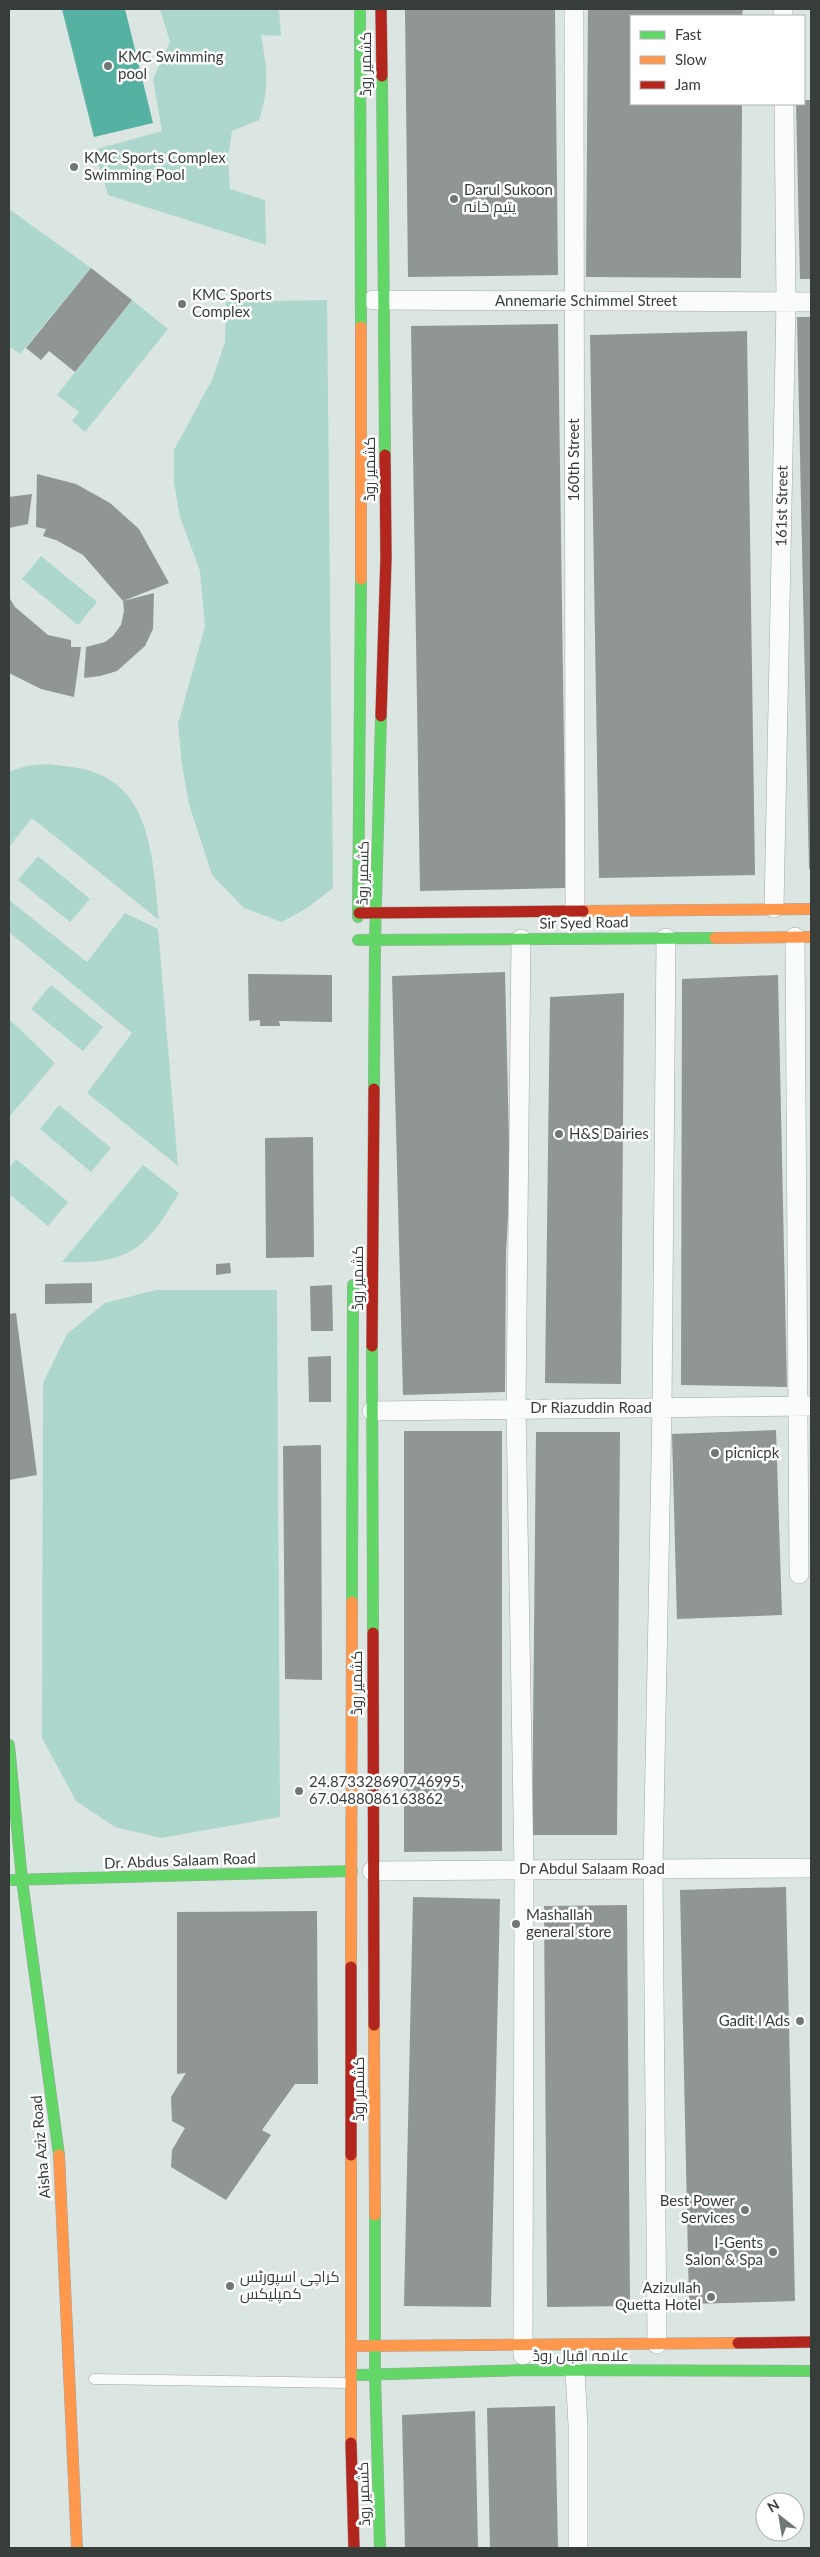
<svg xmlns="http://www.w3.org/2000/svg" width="820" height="2557" font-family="Lato,Cairo,sans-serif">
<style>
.green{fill:#add7cd}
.water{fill:#55b1a2}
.building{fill:#8f9694}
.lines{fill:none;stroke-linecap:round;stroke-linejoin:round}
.lane-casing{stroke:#a1a8a6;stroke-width:11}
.street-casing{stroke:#a1a8a6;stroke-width:20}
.fast-casing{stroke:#a1a8a6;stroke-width:12}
.slow-casing{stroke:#a1a8a6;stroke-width:12}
.jam-casing{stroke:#a1a8a6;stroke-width:12}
.lane{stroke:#fafbfb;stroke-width:10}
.street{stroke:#fafbfb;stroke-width:19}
.fast{stroke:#63d668;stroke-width:11}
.slow{stroke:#ff974d;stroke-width:11}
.jam{stroke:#b3261e;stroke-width:11}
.poi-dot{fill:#707875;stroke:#fff;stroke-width:2}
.labels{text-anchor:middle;stroke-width:5;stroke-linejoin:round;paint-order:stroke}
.poi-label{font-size:15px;fill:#363d3b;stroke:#fff;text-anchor:start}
.street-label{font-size:15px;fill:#363d3b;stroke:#fff}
</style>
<rect width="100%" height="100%" fill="#dbe5e2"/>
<path class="green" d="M160,9h119l2,27 -20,-1c6,34 9,51 -2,85l-27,11 -4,27 2,31 35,11 1,45 -158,-50 -14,-45 68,-19 -9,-52 17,-37z
M9,209l82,59 -71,86 -11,-8z
M132,300l36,29 -83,103 -13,-11 7,-9 -22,-17z
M327,300l6,588 -26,20 -25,14 -38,-14 -32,-33 -23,-71 -7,-39 -4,-41 27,-98 -5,-55 -20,-54 -6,-34v-33l38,-70 13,-38 1,-40z
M41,556l56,46 -19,23 -56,-46z
M47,764c16,2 34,3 49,9 58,22 57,96 63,147l-127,-102 -23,29v-75l17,-6z
M38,856l52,43 -20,23 -52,-42z
M9,900l78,62 38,-49 33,16 20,237 -91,-73 45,-60 -123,-101z
M51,985l52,42 -20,24 -52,-42z
M9,1019l46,44 -46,54z
M59,1105l52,43 -20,24 -51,-43z
M16,1159l52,43 -20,24 -39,-32v-26z
M143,1165l36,28c-34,57 -49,71 -117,69z
M156,1290h121l3,527 -119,21 -46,-11 -39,-26 -34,-63 1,-355 24,-49 38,-31z"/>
<path class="water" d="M62,9h63l28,114 -59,14z"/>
<path class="building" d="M405,9h150l3,266 -150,2z
M588,9h155l-1,7h-111v88h111l-1,174 -155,-1z
M804,100h7v179h-11l-4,-175h8z
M91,268l41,32 -57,72 -26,-21 -8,9 -15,-12z
M797,317h14v552h-2z
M558,324l8,564 -146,3 -9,-565z
M747,331l8,544 -156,3 -9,-543z
M37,474l39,10 34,19 29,26 30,54 -46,18 31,-8 -1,36 -8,17 -28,25 -17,5 -16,2 2,-31 19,-5 8,-6 8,-11 3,-14 -1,-10 -40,-46 -27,-15 -13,-4 3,-7 -10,-2z
M32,494l-4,30 -19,4v-31z
M9,597l6,10 33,28 23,5v7h10l-7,50 -33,-8 -32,-16z
M505,972l5,210 -4,70 -1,140 -102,3 -11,-419z
M248,974l84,1v47l-53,-1 1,5h-20v-6l-11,1z
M778,975l9,412 -106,-2 1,-406z
M624,993l-3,391 -76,-1 5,-386z
M313,1137l1,120 -48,1 -1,-120z
M230,1263l1,10 -15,2v-11z
M92,1283v20l-47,1v-20z
M332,1285l1,46h-22l-1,-45z
M16,1313l21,162 -28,5v-166z
M331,1356v46h-22l-1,-45z
M776,1430l6,185 -105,4 -5,-185z
M404,1431h98v420l-98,1z
M536,1432h84l-3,403h-85z
M321,1445l1,235 -37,-1 -2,-233z
M786,1887l9,414 -106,3 -9,-414z
M413,1897l87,2 -9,408 -87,-1z
M627,1905l3,401 -83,1 -3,-401z
M317,1911l1,173h-23l-33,46 9,5 -45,65 -55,-33 1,-17 13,-22 -13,-7 -1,-24 15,-24 -9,1v-162z
M555,2406l3,142h-68l-3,-140z
M475,2411l3,137h-73l-3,-133z"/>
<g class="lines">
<defs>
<path id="lane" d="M94,2379l254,4"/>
<path id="street" d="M574,9l1,902
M783,9v7
M373,300l438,2
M774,908l12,-606 -2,-198
M795,937l4,637
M521,939l-5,469 8,461 -1,486
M372,1411l438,-5
M372,1871l439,-3
M657,2344l-4,-475 9,-461 4,-470
M575,2371l3,54v123"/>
<path id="fast" d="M360,9l1,318
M382,76l3,379
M358,917l3,-338
M358,940l357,-2
M374,1089l1,-149 6,-224
M372,1346l1,287
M352,1602l1,-317
M9,1745l13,135 37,275
M9,1880l343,-9
M375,2215v159l5,174
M357,2375l167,-5 287,1"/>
<path id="slow" d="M361,327v252
M583,911l228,-2
M715,938l96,-1
M351,1967l1,-365
M374,2025l1,190
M59,2155l18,393
M351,2155v288
M358,2346l380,-3"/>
<path id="jam" d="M381,9l1,67
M381,716l5,-158 -1,-103
M359,913l224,-2
M372,1346l2,-257
M373,1633l1,392
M351,2155v-188
M738,2343l73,-1
M351,2443l3,105"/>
</defs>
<use href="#lane" class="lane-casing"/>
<use href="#street" class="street-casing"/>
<use href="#fast" class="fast-casing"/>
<use href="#slow" class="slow-casing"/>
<use href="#jam" class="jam-casing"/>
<use href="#lane" class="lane"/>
<use href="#street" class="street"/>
<use href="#fast" class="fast"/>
<use href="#slow" class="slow"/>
<use href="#jam" class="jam"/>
</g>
<g class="poi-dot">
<circle cx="108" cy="66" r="5"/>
<circle cx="74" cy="167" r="5"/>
<circle cx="454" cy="199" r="5"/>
<circle cx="182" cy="304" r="5"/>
<circle cx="559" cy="1134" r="5"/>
<circle cx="715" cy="1453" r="5"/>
<circle cx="299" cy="1791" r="5"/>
<circle cx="516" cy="1924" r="5"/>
<circle cx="800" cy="2021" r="5"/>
<circle cx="745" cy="2210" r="5"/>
<circle cx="773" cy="2252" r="5"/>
<circle cx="230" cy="2286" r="5"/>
<circle cx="711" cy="2297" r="5"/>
</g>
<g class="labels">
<g class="poi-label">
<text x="118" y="62">KMC Swimming<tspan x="118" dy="17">pool</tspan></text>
<text x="84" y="163">KMC Sports Complex<tspan x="84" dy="17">Swimming Pool</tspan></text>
<text x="464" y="195">Darul Sukoon<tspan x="464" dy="17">یتیم خانہ</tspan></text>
<text x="192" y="300">KMC Sports<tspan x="192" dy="17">Complex</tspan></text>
<text x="569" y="1139">H&amp;S Dairies</text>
<text x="725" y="1458">picnicpk</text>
<text x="309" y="1787">24.873328690746995,<tspan x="309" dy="17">67.0488086163862</tspan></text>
<text x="526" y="1920">Mashallah<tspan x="526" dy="17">general store</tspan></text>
<text x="790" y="2026" text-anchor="end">Gadit l Ads</text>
<text x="735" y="2206" text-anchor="end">Best Power<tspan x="735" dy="17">Services</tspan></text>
<text x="763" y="2248" text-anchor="end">I-Gents<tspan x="763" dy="17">Salon &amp; Spa</tspan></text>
<text x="240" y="2282">کراچی اسپورٹس<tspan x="240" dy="17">کمپلیکس</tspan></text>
<text x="701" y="2293" text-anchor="end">Azizullah<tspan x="701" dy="17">Quetta Hotel</tspan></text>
</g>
<g class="street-label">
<text transform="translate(366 64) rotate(-90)" y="5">کشمیر روڈ</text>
<text x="586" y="306">Annemarie Schimmel Street</text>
<text transform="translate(574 460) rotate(-90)" y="5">160th Street</text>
<text transform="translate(370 469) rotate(-90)" y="5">کشمیر روڈ</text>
<text transform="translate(782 506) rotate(-89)" y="5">161st Street</text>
<text transform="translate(363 873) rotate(-89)" y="5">کشمیر روڈ</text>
<text transform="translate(584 923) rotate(-1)" y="5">Sir Syed Road</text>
<text transform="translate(358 1278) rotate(-90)" y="5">کشمیر روڈ</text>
<text x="591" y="1413">Dr Riazuddin Road</text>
<text transform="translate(357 1683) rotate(-90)" y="5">کشمیر روڈ</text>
<text transform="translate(180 1861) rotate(-2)" y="5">Dr. Abdus Salaam Road</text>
<text x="592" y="1874">Dr Abdul Salaam Road</text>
<text transform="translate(359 2089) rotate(-90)" y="5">کشمیر روڈ</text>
<text transform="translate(41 2147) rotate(-95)" y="5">Aisha Aziz Road</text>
<text x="581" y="2361">علامہ اقبال روڈ</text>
<text transform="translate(364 2494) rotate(-92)" y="5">کشمیر روڈ</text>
</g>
</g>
<rect width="820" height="2557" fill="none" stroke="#363d3b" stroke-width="20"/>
<rect x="630" y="15" width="175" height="90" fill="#ffffff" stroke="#afb1b1"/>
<rect x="640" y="31" width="25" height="8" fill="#63d668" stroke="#afb1b1"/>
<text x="675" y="40" font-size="15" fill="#363d3b">Fast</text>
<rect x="640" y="56" width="25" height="8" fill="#ff974d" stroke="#afb1b1"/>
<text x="675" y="65" font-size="15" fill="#363d3b">Slow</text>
<rect x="640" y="81" width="25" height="8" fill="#b3261e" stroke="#afb1b1"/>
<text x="675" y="90" font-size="15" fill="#363d3b">Jam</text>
<g transform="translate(780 2517) rotate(329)"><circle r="24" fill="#ffffff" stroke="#afb1b1"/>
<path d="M0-4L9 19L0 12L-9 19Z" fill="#707875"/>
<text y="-8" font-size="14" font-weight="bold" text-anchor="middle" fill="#363d3b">N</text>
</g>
</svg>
